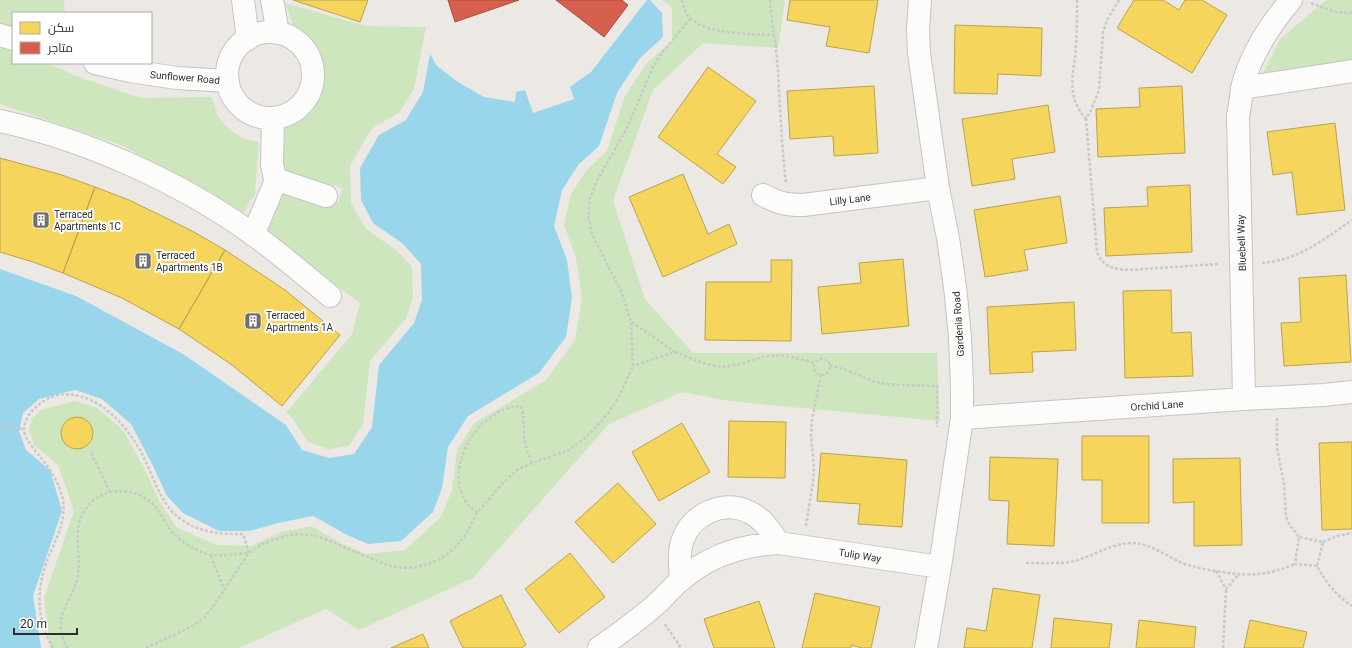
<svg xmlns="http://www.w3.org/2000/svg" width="1352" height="648" font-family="Roboto,Cairo,sans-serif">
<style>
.green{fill:#cee6be}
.water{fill:#99d6ec}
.homes{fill:#f6d55c;stroke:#baa34e}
.shops{fill:#d6604d;stroke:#a45144}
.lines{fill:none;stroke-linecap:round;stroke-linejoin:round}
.street-casing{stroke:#c5c4c5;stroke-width:24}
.path{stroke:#c9c9c8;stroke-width:2.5;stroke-dasharray:3 2;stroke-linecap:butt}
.street{stroke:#fcfcfb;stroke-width:22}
.labels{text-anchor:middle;stroke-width:4;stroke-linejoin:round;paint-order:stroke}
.street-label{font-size:10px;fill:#2e2e2e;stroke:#fff}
.poi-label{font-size:10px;fill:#2e2e2e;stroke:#fff;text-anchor:start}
</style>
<rect width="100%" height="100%" fill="#ece8e4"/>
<path class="green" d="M0,0h64l1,13h-52v22l-13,-6z
M663,0h122l-7,48 -75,-5 -50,47 -40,111 32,98 48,54h244l3,68 -211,-20 -47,-9 -73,32 -136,154 -114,52 -33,-21 -87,39h-189l-6,-50 30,-87 -16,-46 -24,-20 -5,-15 3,-12 11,-9 32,-8 22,7 26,22 21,38 15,32 17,27 41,18 34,1 30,-14 30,-6 32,18 23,10 39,-4 36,-33 11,-27 5,-40 17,-27 72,-43 29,-40 7,-42 -6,-40 -12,-33 7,-31 15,-23 21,-20 18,-55 21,-32 26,-23v-33z
M1326,0h26v64l-92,16 20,-41z
M285,3l80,23 61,1 -12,62 -15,24 -27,15 -22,38 1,37 15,26 30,21 16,17 1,31 -7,20 -36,43 -7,63 -14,22 -20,3 -21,-7 -16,-24 -6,-5 66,-79 8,-31 -96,-71 14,-39 61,9 3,-14 -62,-17v-42l14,-4 18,-13 10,-19 3,-21 -5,-21 -13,-17 -13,-7z
M0,43l13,6v14h34l32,14 61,21 72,-1c2,5 3,11 5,16 7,16 25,27 42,29l-4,52 -12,19 -122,-68 -121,-41z"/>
<path class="water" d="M647,0h3l12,13 1,24 -23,21 -23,35 -18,53 -20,18 -17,26 -8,36 13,34 5,38 -6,39 -27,36 -71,43 -20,31 -6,41 -9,24 -32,29 -33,3 -21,-9 -34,-19 -35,7 -28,8h-31l-36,-18 -16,-17 -15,-32 -21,-40 -29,-25 -27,-9 -36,9 -16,14 -4,18 7,19 24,20 12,41 -29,85 8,52h-41v-379l76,27 107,58 103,71 16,25 27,8 25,-4 18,-27 7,-62 35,-42 8,-23 -1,-36 -19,-21 -29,-20 -12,-23 -1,-32 19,-33 27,-15 17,-28 7,-38 7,12 21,16 26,15 31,5 1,-10 9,-2 8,23 41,-14 -4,-12 21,-15z"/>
<path class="homes" d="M293,0h75l-8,22z
M790,0h88l-9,53 -43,-7 4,-19 -43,-7z
M1134,0h29l16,10 6,-10h17l25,15 -35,58 -75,-45z
M955,25l87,3 -1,48 -43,-2 -1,20 -43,-1z
M708,67l48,34 -39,53 19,13 -13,17 -65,-47z
M874,86l4,67 -44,3 -1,-20 -43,3 -3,-48z
M1182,86l3,67 -87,4 -2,-48 44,-2 -1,-19z
M1048,105l7,47 -43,7 3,20 -43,7 -10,-67z
M1335,123l10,87 -48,5 -5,-43 -19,3 -6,-43z
M0,158l62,17 33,12 -32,86 -30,-11 -33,-10z
M683,174l25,60 21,-10 8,20 -74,33 -34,-80z
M1190,185l2,67 -86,4 -2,-48 44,-2 -1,-19z
M95,187l34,13 33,16 32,16 31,18 -46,79 -57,-31 -59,-25z
M1060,196l7,47 -43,7 4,20 -43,7 -11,-67z
M225,250l60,40 55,45 -58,71 -50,-41 -53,-36z
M903,259l6,67 -87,8 -4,-47 43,-4 -2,-20z
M771,260h21l-1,81 -86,-1 1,-58h65z
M1346,275l5,87 -67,4 -3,-43 20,-1 -2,-44z
M1171,290l1,43 19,-1 2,44 -68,2 -2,-87z
M1074,302l2,48 -44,2 1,20 -43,2 -3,-67z
M61 433a16 16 0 1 1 32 0a16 16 0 1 1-32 0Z
M729,421l57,1 -1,56 -57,-1z
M682,423l28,49 -51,29 -27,-49z
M1082,436h67v87h-47v-43h-20z
M1352,442v87l-30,1 -3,-87z
M821,453l86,7 -5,67 -44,-3 2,-20 -43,-3z
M990,457l68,2 -4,87 -47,-2 2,-43 -20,-1z
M1240,458l2,87 -48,1v-44l-21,1v-44z
M618,483l38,41 -43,39 -38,-41z
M570,553l35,44 -46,36 -34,-44z
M993,588l47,7 -8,53h-68l3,-20 19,3z
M815,593l65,14 -9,41h-9l-11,-3v3h-49z
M501,595l25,50 -5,3h-58l-13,-27z
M759,601l16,47h-61l-10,-29z
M1054,618l58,6 -3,24h-58z
M1139,620l57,7 -2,21h-58z
M1250,620l57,12 -4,16h-59z
M423,634l6,14h-38z"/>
<path class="shops" d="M448,0h71l-64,22z
M556,0h66l6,5 -24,32z"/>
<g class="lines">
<defs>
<path id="street" d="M243,0l5,39
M272,0l6,33
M920,0l-2,30 1,23 19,135 10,50 7,49 5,50 2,49v32l-22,149 -14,81
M227 75a43 43 0 1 1 86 0a43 43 0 1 1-86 0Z
M0,35l13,4
M95,63l35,8 47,7 51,3
M1243,88l109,-17
M0,121c87,19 182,62 254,114 26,19 51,40 76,61
M275,179l51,17
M763,195c15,8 23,10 40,10l135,-17
M253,235l22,-52 -1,-11 -2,-6 1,-47
M1244,399l-6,-283c2,-9 3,-19 4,-28 8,-33 27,-62 49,-88
M962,418l282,-19 80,-4 28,-3
M681,579c-1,-13 -3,-27 2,-40 10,-26 41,-39 66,-27 14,6 22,20 30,31
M599,648c18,-13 37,-26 54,-41 10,-8 18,-19 28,-27 28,-25 62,-35 98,-37l161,24"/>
</defs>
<use href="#street" class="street-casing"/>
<path class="path" d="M682,0c1,6 4,15 9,19 19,16 60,15 84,16
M770,0c1,19 5,38 7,58 3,41 4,83 9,125
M1077,0c0,15 0,31 -1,46 -2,28 -11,49 10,73
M1119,0l-12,20 -4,13 -4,57 -8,20 -5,9 11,133c6,16 17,17 33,18l89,-6
M1311,3l25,9 16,1
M1262,263c37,-3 61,-23 90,-43
M632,322l43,30 -42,14
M675,352c13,5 27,12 41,14 19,3 36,-8 54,-10 15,-2 30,3 45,7
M814 367a8 8 0 1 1 16 0a8 8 0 1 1-16 0Z
M830,365l19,6 24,10 13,3 13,1 38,1v41
M1277,418v30l7,36 2,32 3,8 10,13
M0,424l8,3 16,2
M91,453l19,39
M477,513c-7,-6 -14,-12 -16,-22 -12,-34 23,-85 60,-85 3,9 2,16 3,26 0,11 4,21 8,31
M806,526l7,-44 1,-15 -3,-31 1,-16 9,-46
M1323,542l14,-6 15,-3
M211,556l13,33
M1026,563c17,0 33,1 49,-2 21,-6 38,-19 60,-18 18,2 31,13 47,20 11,4 22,6 33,8 32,5 49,6 80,-7
M1317,566l-22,-2 4,-27 24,5 -6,24c10,18 18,28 35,40
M1216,571l10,18 12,-14
M665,624l16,24
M53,648c-17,-30 -17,-58 -5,-90 8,-19 18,-36 15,-58 -3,-15 -12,-30 -22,-42 -6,-8 -16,-18 -17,-28 0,-8 5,-17 11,-22 6,-6 14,-11 23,-13 38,-6 70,31 85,61 12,23 17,49 39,64 19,13 39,14 61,14l6,19c-16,1 -33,5 -48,-1 -11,-5 -22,-12 -30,-21 -5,-7 -8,-14 -13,-21 -12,-17 -34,-23 -54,-16 -11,5 -20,14 -24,26 -6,19 2,40 -3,60 -8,26 -27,41 -9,68
M146,648l45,-21 14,-10 9,-12 35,-52 15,-10 22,-7 12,-2 11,1 11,2 70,29 13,2 13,-1 12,-3 12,-5 10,-7 9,-9 8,-10 10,-20 25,-29 15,-14 15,-7 37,-13 15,-11 13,-13 12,-14 10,-15 14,-31 -2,-44 -10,-31 -29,-57 -4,-18 2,-18 7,-17 31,-55 24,-57 9,-15 29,-35
M1223,648l3,-59"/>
<use href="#street" class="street"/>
</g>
<defs>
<symbol id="building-square" viewBox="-11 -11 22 22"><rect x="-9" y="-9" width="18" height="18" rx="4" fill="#706f6e" stroke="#fff"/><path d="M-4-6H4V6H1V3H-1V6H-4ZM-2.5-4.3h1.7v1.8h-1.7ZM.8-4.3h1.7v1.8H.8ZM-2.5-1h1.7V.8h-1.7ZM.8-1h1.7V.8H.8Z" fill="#fff"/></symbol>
</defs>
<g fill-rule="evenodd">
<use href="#building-square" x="31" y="210" width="20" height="20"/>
<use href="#building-square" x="133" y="251" width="20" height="20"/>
<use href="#building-square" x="243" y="311" width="20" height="20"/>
</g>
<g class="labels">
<g class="street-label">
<text transform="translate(185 77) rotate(5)" y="4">Sunflower Road</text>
<text transform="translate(850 199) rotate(-7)" y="4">Lilly Lane</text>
<text transform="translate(1241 243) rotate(-92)" y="4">Bluebell Way</text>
<text transform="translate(958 324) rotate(-94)" y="4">Gardenia Road</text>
<text transform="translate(1157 405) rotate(-4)" y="4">Orchid Lane</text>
<text transform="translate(860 555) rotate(9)" y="4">Tulip Way</text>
</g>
<g class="poi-label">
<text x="54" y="218">Terraced<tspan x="54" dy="12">Apartments 1C</tspan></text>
<text x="156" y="259">Terraced<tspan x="156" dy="12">Apartments 1B</tspan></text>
<text x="266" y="319">Terraced<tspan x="266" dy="12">Apartments 1A</tspan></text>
</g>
</g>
<rect x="12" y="12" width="140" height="52" fill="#ffffff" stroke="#ababab"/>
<rect x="20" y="22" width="20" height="12" fill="#f6d55c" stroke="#ababab"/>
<text x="48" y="32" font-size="12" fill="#2e2e2e">سكن</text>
<rect x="20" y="42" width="20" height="12" fill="#d6604d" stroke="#ababab"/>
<text x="48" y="52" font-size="12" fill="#2e2e2e">متاجر</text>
<path d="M14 628v6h63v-6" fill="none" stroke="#2e2e2e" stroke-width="2"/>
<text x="20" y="628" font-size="12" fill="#2e2e2e" stroke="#ffffff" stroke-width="3" paint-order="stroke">20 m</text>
</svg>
